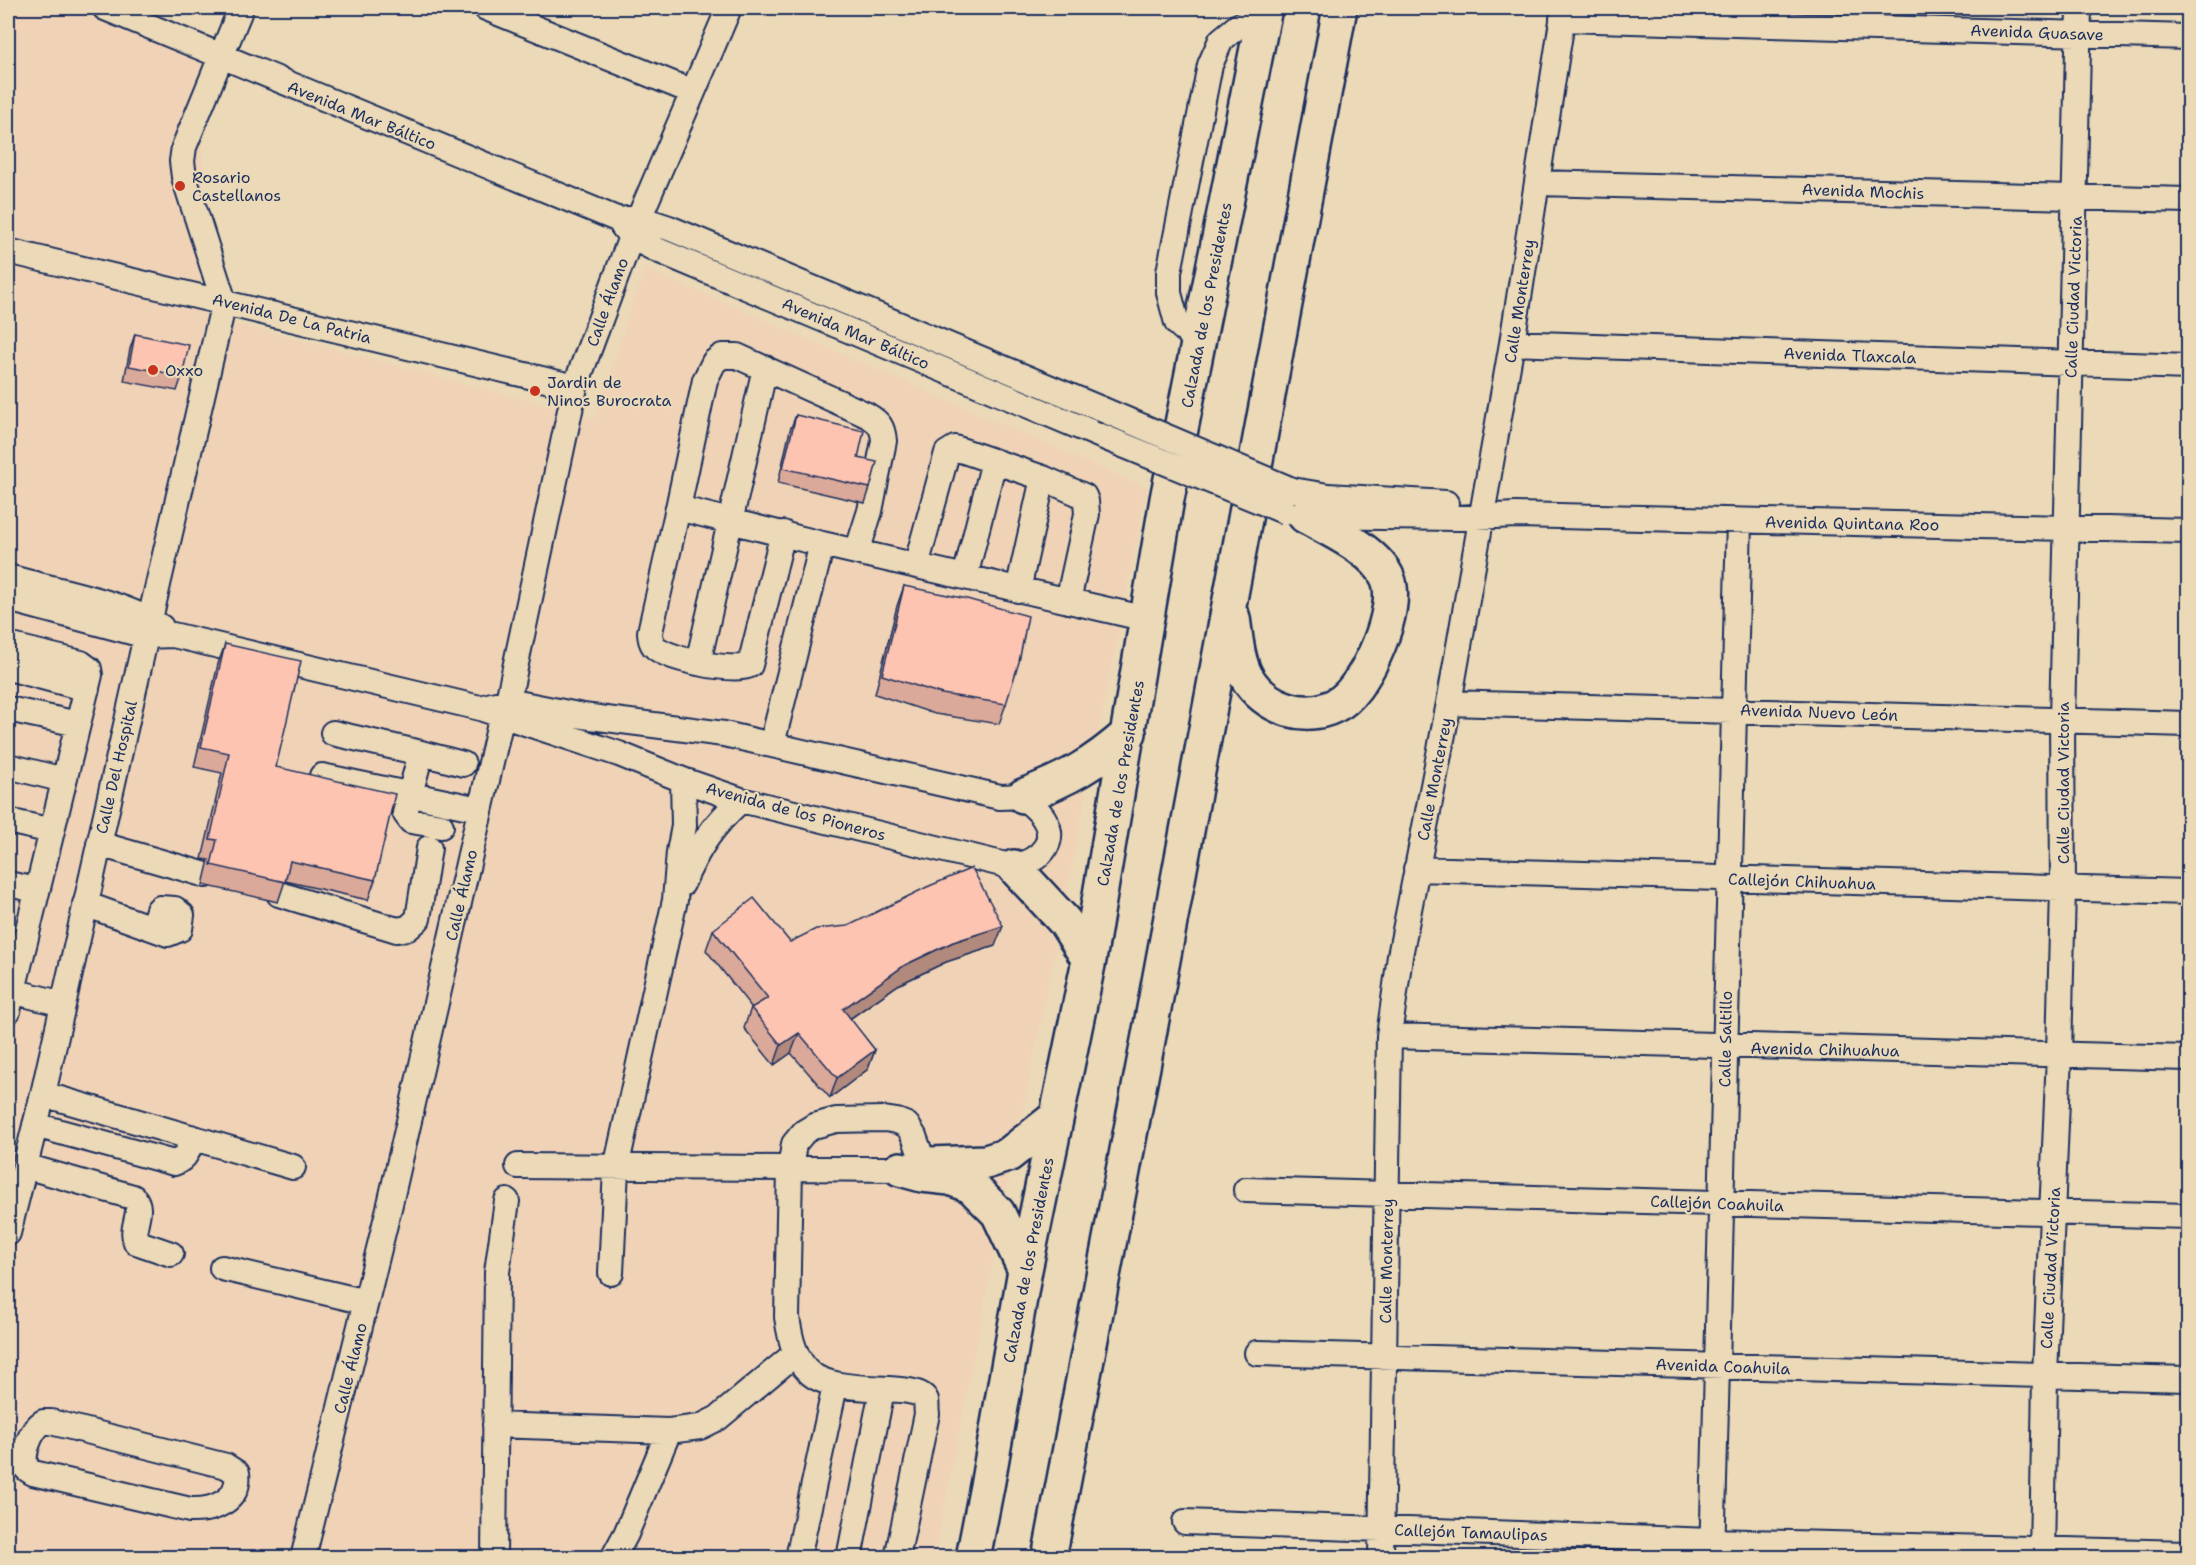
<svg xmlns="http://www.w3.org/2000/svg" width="2196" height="1565" font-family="'Shantell Sans',sans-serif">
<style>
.built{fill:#f0d3b6}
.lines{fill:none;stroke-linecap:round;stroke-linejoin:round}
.minor-casing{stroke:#1b2f5e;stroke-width:28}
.highway-casing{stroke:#1b2f5e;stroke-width:38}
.minor{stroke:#ebd9b7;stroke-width:24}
.highway{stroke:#ebd9b7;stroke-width:33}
.minor-bridge-casing{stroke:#1b2f5e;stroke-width:28;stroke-linecap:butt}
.minor-bridge{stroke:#ebd9b7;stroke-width:24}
.wall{fill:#daa999;stroke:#1b2f5e;stroke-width:1.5}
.shaded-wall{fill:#b1897d;stroke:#1b2f5e;stroke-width:1.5}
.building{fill:#fdc4b2;stroke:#1b2f5e;stroke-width:1.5}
.poi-dot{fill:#c8321e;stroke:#ebd9b7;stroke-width:2}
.labels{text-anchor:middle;stroke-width:4.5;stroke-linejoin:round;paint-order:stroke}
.street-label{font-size:16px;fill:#1b2f5e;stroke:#ebd9b7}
.poi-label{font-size:16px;fill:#1b2f5e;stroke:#ebd9b7;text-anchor:start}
</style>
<rect width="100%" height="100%" fill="#ebd9b7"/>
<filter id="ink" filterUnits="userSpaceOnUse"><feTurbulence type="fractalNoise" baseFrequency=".0167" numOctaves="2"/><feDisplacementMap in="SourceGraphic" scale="12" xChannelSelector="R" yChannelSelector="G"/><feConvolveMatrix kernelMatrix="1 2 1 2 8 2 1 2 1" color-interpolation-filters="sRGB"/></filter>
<g filter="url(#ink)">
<path class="built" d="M8,8h73l123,51 -3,255 394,104 50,-150 502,220 -213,1069 -926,1z"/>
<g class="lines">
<defs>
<path id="minor" d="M105,8l514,212 20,-2 30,10 432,181
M486,8l207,84
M1562,19l626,18
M1538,183l650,17
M622,225l9,12 24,12 446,187
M8,251l567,136
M1199,343l-22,-20 -8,-30v-21l41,-207 11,-25 17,-14 25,-11
M1512,343l676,24
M1292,490l36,6 118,7
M678,508l27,-128 9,-18 8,-6h15l130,59c12,7 16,12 17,26l-14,70 -13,41
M1309,516l146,2 61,-3 672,16
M783,533l-33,132c-16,8 -85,-6 -96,-19 -3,-4 -4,-9 -4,-14l28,-124 144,36
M916,566l31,-113 8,-5 88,30 41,18 2,5 1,13 -19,87
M8,577c46,13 114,24 153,50
M965,577l29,-116
M1018,590l25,-112
M8,599l138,37 27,-1 307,73 139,46 64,26 58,20 273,67c27,-7 48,-27 26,-54 -5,-6 -12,-11 -17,-17l-23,1 -276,-63 -141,-18 -75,-15 -28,7
M8,645l73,18 8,6 1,6 -82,336
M698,663l67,-295
M8,668l79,21
M1449,703l739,21
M8,709l70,15
M333,733l88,20 -16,60 6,8 30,5
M772,744l50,-200 325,75
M421,753l42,11
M8,766l56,14
M322,776l157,33
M8,821l44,10
M99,844l107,31
M1416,869l772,23
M8,884l29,6
M682,884c16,-36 30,-58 59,-84
M279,894l118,36 11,-2 10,-9 11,-71
M85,904l83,30 12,-5 2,-14 -7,-6 -15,-1 -2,2 -6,18
M8,990l55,14
M1389,1036l799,22
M43,1094l250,73
M35,1125l139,38c13,-4 15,-14 17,-26
M25,1166l108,31c13,13 -4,30 3,45l35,12
M518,1166l382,3
M1246,1190l942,26
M8,1233l35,-139 103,-458 78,-334 -40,-125 -2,-16 2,-14 57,-139
M222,1268l144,34
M611,1273l5,-105 59,-268 4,-48 5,-26 -1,-46
M1257,1353l931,26
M43,1422h8l175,44 11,7c4,28 -24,38 -47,37l-157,-37 -6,-4c-7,-13 4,-40 16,-47z
M495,1425l174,6
M1185,1522l527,19 476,12
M303,1558l87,-354 112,-489 6,-14 67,-314 56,-150 98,-229
M494,1558l3,-286 10,-71
M613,1558l13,-24 43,-103 31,-4 18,-9 78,-65
M798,1558l37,-172
M849,1558l33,-168
M897,1558l30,-144c-1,-4 0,-10 -1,-14 -8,-20 -91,-2 -117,-28 -15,-14 -19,-35 -22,-55l3,-148 4,-25 10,-12 10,-6 22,-6 48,-1 13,2 10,4 7,11 10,28
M1381,1558l8,-522 11,-80 49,-253 63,-360 52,-335
M1712,1558l27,-1037
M2042,1558l3,-183 14,-320 4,-167 -1,-168 17,-712"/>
<path id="highway" d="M1233,618c3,19 4,41 13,58 18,32 62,48 95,26 26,-18 59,-93 47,-123 -11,-28 -58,-49 -83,-63
M1023,796c44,-17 70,-31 106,-63
M1014,867l51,55 24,38
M930,1164l56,-2 22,-7 47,-37
M900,1169l22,6 28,3 21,8 27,27 27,57
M973,1558l15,-77 37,-211 64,-310 78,-461 98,-491
M1049,1558l101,-528 190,-1022"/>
</defs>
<use href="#minor" class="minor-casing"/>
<use href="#highway" class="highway-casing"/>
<use href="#minor" class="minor"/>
<use href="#highway" class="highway"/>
<defs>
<path id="minor-bridge" d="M1101,409l191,81
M1101,436l185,76"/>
</defs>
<use href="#minor-bridge" class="minor-bridge-casing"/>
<use href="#minor-bridge" class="minor-bridge"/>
</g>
<path class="wall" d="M135,334l47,42 -5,15 -53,-10 6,-32z
M796,415l74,73 -5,15 -87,-20 12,-53z
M904,586l102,118 -7,20 -64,-10 -60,-20 22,-88z
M225,644l51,123 99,113 -7,20 -83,-19 -7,21 -75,-17 6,-25 -7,-1 20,-86 -28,-6 24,-103z
M713,930l77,12 205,4 -49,16 -48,23 -48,34 25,31 -7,19 -38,29 -39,-45 -17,12 -30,-37 7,-20h1l-46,-58z"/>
<path class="shaded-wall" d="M1003,926l-8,20 -49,16 -48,23 -63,44 8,-20 62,-44 48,-23z
M799,1033l-8,20 -17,12 7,-20z
M875,1050l-7,19 -38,29 7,-20z"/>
<path class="building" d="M135,334l54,11 -7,31 -53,-10z
M796,415l68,16 -6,27 19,4 -7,26 -87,-20z
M904,586l63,13 61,17 -9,46 -13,42 -64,-10 -60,-19z
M225,644l76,17 -25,106 119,27 -20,86 -85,-19 -5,21 -74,-17 6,-25 -7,-1 19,-86 -28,-6z
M972,868l31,58 -50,16 -48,23 -62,44 32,41 -38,28 -38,-45 -18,12 -30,-37 17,-10 -55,-68 41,-32 36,44 26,-13 32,-3 79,-39z"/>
</g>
<g class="poi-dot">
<circle cx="180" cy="186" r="6"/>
<circle cx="153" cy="370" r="6"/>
<circle cx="535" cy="391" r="6"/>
</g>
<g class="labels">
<g class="street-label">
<text transform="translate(2037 32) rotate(2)" y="6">Avenida Guasave</text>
<text transform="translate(362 115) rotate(22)" y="6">Avenida Mar Báltico</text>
<text transform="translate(1863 191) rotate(2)" y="6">Avenida Mochis</text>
<text transform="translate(2073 297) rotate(-88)" y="6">Calle Ciudad Victoria</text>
<text transform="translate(1519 301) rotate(-81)" y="6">Calle Monterrey</text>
<text transform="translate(607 302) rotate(-70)" y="6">Calle Álamo</text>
<text transform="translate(1206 305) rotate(-79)" y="6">Calzada de los Presidentes</text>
<text transform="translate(292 318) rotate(14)" y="6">Avenida De La Patria</text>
<text transform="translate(856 333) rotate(23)" y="6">Avenida Mar Báltico</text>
<text transform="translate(1850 355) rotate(2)" y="6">Avenida Tlaxcala</text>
<text transform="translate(1852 523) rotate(1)" y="6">Avenida Quintana Roo</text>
<text transform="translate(1819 712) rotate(2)" y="6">Avenida Nuevo León</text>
<text transform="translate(116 767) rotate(-77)" y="6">Calle Del Hospital</text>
<text transform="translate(1434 779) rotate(-79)" y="6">Calle Monterrey</text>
<text transform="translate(1120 783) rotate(-80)" y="6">Calzada de los Presidentes</text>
<text transform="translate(2063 783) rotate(-90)" y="6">Calle Ciudad Victoria</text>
<text transform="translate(796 811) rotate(15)" y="6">Avenida de los Pioneros</text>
<text transform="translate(1802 881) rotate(2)" y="6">Callejón Chihuahua</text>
<text transform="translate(461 895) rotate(-77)" y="6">Calle Álamo</text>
<text transform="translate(1725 1039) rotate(-89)" y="6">Calle Saltillo</text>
<text transform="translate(1825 1049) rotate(1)" y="6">Avenida Chihuahua</text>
<text transform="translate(1717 1203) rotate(2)" y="6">Callejón Coahuila</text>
<text transform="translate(1028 1260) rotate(-79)" y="6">Calzada de los Presidentes</text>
<text transform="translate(1386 1261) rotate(-89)" y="6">Calle Monterrey</text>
<text transform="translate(2050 1268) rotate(-87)" y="6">Calle Ciudad Victoria</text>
<text transform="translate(1723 1366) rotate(2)" y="6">Avenida Coahuila</text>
<text transform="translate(350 1368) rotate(-76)" y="6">Calle Álamo</text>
<text transform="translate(1471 1532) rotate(2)" y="6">Callejón Tamaulipas</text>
</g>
<g class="poi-label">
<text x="192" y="183">Rosario<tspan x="192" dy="18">Castellanos</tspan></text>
<text x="165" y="376">Oxxo</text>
<text x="547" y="388">Jardin de<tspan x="547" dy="18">Ninos Burocrata</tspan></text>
</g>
</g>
<rect width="2196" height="1565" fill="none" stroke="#ebd9b7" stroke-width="30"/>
<rect x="15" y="15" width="2166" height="1535" fill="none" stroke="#1b2f5e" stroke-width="2" filter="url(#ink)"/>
</svg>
